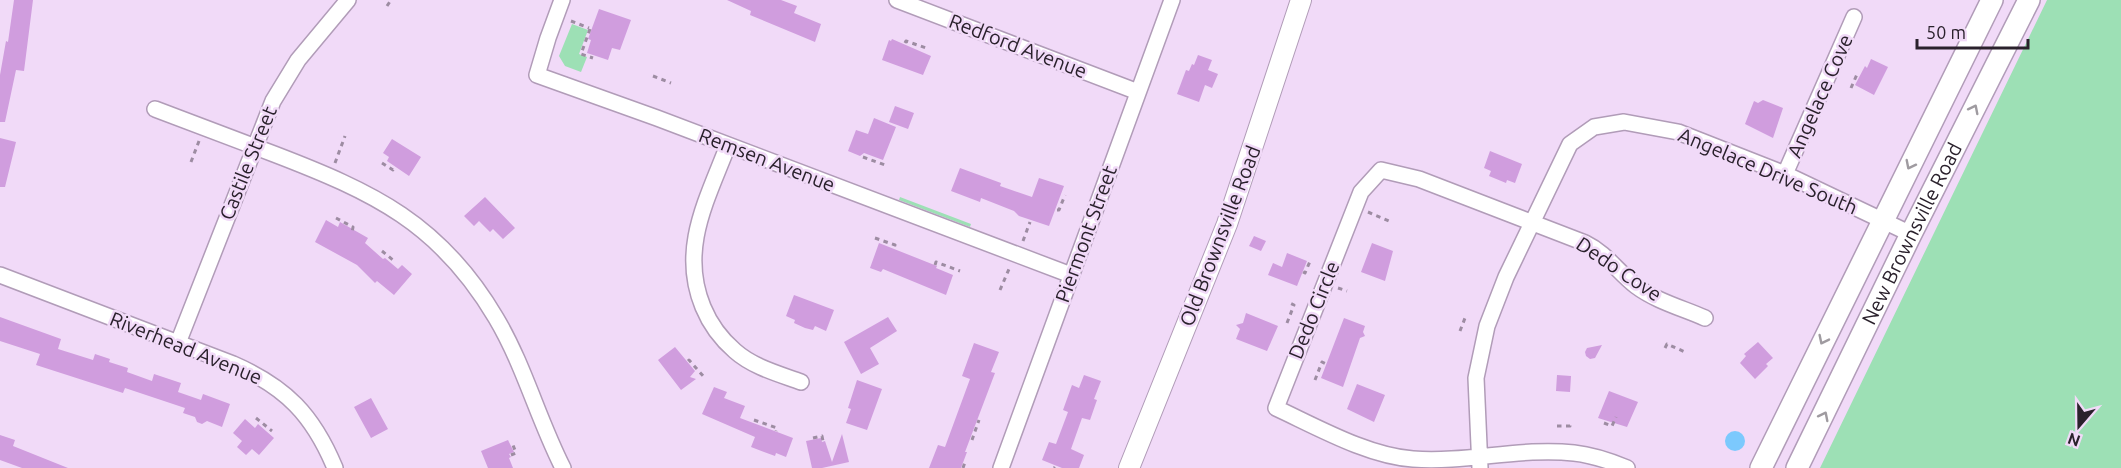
<svg xmlns="http://www.w3.org/2000/svg" width="2121" height="468" font-family="Ubuntu,sans-serif">
<style>
.green{fill:#9de0b5}
.water{fill:#7cc9fd}
.building{fill:#d09dde}
.lines{fill:none;stroke-linecap:round;stroke-linejoin:round}
.minor-casing{stroke:#b19cb8;stroke-width:18}
.tertiary-casing{stroke:#b19cb8;stroke-width:22}
.secondary-casing{stroke:#b19cb8;stroke-width:24}
.path{stroke:#9d8ca2;stroke-width:3;stroke-dasharray:4.5 4.5;stroke-linecap:butt}
.minor{stroke:#fff;stroke-width:15}
.tertiary{stroke:#fff;stroke-width:20}
.secondary{stroke:#fff;stroke-width:21}
.oneway{stroke:#9f9ba0}
.labels{text-anchor:middle;stroke-width:5;stroke-linejoin:round;paint-order:stroke}
.street-label{font-size:20px;fill:#2a212c;stroke:#f1daf8}
</style>
<rect width="100%" height="100%" fill="#f1daf8"/>
<path class="green" d="M2047,0h74v468h-301z
M572,24l16,6 -9,24 8,3 -6,15 -16,-6 -6,-10z
M900,197l71,27 -1,3 -71,-27z"/>
<path class="water" d="M1725 441a10 10 0 1 1 20 0a10 10 0 1 1-20 0Z"/>
<path class="building" d="M14,0h19l-9,71 -8,-1 -11,52h-5v-47l6,-34 2,1z
M727,0h54l16,6 -3,7 27,11 -6,18 -65,-27 1,-4z
M599,9l32,11 -11,30 -8,-2 -4,12 -21,-7 4,-13 -3,-1z
M892,39l39,17 -8,19 -41,-15 7,-20 2,1z
M1198,55l14,5 -4,10 10,4 -6,14 -7,-3 -6,17 -22,-8 9,-24 3,1 3,-7 2,1z
M1871,59l17,8 -14,28 -19,-10 10,-19 2,2z
M1763,100l20,8 -10,30 -28,-14 9,-23 4,2z
M895,106l19,7 -6,16 -19,-7z
M874,118l22,9 -13,33 -19,-7 -4,3 -12,-5 8,-21 12,4z
M0,138l16,4 -11,45h-5z
M392,139l29,18 -12,19 -22,-15 2,-4 -6,-4z
M1490,151l32,13 -7,19 -8,-3 -1,3 -17,-7 2,-5 -7,-3z
M960,168l41,15 -1,3 32,11 7,-19 25,8 -15,40 -30,-10 -5,-5 -33,-13 -1,4 -29,-11z
M485,197l30,31 -12,11 -10,-10 -3,3 -11,-11 -5,5 -10,-10z
M326,220l12,7 2,-5 28,16 -3,5 18,16 2,-1 13,11 4,-4 10,9 -18,21 -17,-14 -2,2 -18,-18 -42,-23z
M1254,236l12,5 -5,10 -12,-5z
M879,243l58,23 -1,2 17,7 -7,20 -63,-26 -2,3 -11,-4z
M1372,243l21,8 -8,30 -24,-9z
M1287,253l20,8 -10,25 -29,-11 5,-12 9,4z
M794,295l40,15 -8,21 -11,-5 -2,4 -8,-2 -11,-5 1,-3 -9,-4z
M1246,313l32,13 -11,25 -31,-12 4,-10 -4,-4 7,-2z
M0,317l61,22 -3,10 35,11 2,-6 15,5 -1,3 19,6 -1,4 25,9 2,-7 27,9 -3,9 23,8 2,-6 27,10 -8,23 -15,-6 -5,3 -5,-2 -2,-5 -12,-4 2,-5 -60,-20 -2,5 -87,-28 4,-11 -40,-13z
M888,317l9,14 -27,17 9,16 -18,10 -17,-32z
M1344,318l21,8 -2,6 2,4 -5,2 -17,49 -22,-9z
M1758,342l15,16 -7,6 2,2 -13,13 -15,-16 6,-7 -2,-2z
M974,343l25,9 -8,20 4,1 -30,79h2l-6,16h-32l9,-23 7,2 25,-68 -8,-3z
M1602,345l-7,13 -5,1 -4,-3 -1,-4 2,-4z
M675,347l20,24 -5,6 6,2 -15,11 -23,-30z
M1084,375l17,6 -7,18 3,1 -7,20 -8,-2 -11,31 13,6 -5,13h-17l-20,-8 7,-18 7,2 12,-32 -5,-2 9,-25 7,3z
M1557,375l14,1 -1,16 -14,-1z
M857,380l25,9 -15,41 -21,-7 5,-14 -3,-1z
M1357,384l28,11 -11,27 -27,-13z
M714,387l13,5 -3,6 21,8 -5,12 53,20 -7,19 -10,-4 -1,3 -24,-9 4,-10 -53,-23z
M1609,391l29,11 -11,25 -29,-9z
M371,398l17,31 -17,9 -17,-31z
M245,419l10,9 3,-4 16,14 -15,17 -7,-6 -6,6 -9,-8 5,-6 -9,-8z
M842,434l7,28 -27,6h-10l-6,-27 15,-3 1,4 3,-1 7,21z
M0,435l15,5 -2,6 55,22h-46l-22,-8z
M508,440l6,12 -5,2 2,3 -2,1 4,10h-25l-7,-17z"/>
<g class="lines">
<defs>
<path id="minor" d="M562,0l-14,38 -11,37 120,43 414,157
M897,0l241,92
M155,109c40,15 80,30 119,45 99,38 166,69 222,164 28,47 42,101 67,150
M728,145c-21,55 -49,104 -25,162 7,17 18,32 32,44 18,16 44,23 66,31
M1785,174l69,-157
M0,275l233,89c53,23 80,51 102,104
M178,343l95,-242 25,-41 50,-60
M1001,468l171,-468
M1480,468l-4,-90 11,-52 19,-49 64,-133 24,-17 30,-5 54,10 107,42 126,60
M1627,468c-17,-7 -34,-13 -53,-15 -53,-6 -107,10 -161,6 -45,-3 -96,-32 -137,-51l85,-216 20,-22 38,9 166,64c21,10 33,29 51,43 20,15 46,22 69,32"/>
<path id="tertiary" d="M1129,468l98,-244 74,-224"/>
<g id="secondary">
<path d="M1761,468l231,-468"/>
<path id="s1" d="M1797,468l114,-234 118,-234"/>
</g>
</defs>
<use href="#minor" class="minor-casing"/>
<use href="#tertiary" class="tertiary-casing"/>
<use href="#secondary" class="secondary-casing"/>
<path class="path" d="M387,6l4,-6
M571,21l18,7
M590,29l-9,25 12,4
M905,43l1,-2 20,7
M653,76l18,7
M1851,88l7,-16
M863,157l22,8
M191,162l8,-21
M335,163l10,-27
M382,163l11,7 2,-3
M1057,210h2l6,-15
M1368,212l23,10
M336,218l17,9 -1,6
M875,238l20,7 -1,3
M1023,241l7,-19
M382,251l11,9v3
M935,265l1,-3 24,9
M1303,272l2,1 6,-14
M1338,288l9,3
M1000,290l9,-21
M1287,323l7,-18 -4,-2
M1460,331l5,-13 -1,-1
M1665,348l2,-4 18,8
M688,361l1,-1 15,17
M1315,380l7,-18 4,2
M256,418l16,13
M754,420l23,8 -1,3
M1604,423l8,3 4,-9
M1557,426h13v-1
M813,438l9,-2 1,5
M972,440l7,-20
M511,455l5,-2 -3,-8
M963,468l2,-6
M1054,468l1,-1"/>
<use href="#minor" class="minor"/>
<use href="#tertiary" class="tertiary"/>
<use href="#secondary" class="secondary"/>
</g>
<defs><path id="oneway-chevron" d="M-2-3.5L2.5 0L-2 3.5" fill="none" stroke-width="1.6" stroke-linecap="round" stroke-linejoin="round" transform="scale(1.5)"/></defs>
<g class="oneway">
<use href="#oneway-chevron" transform="translate(1974 109) rotate(-63)"/>
<use href="#oneway-chevron" transform="translate(1910 165) rotate(117)"/>
<use href="#oneway-chevron" transform="translate(1823 340) rotate(116)"/>
<use href="#oneway-chevron" transform="translate(1824 416) rotate(-63)"/>
</g>
<g class="labels">
<g class="street-label">
<text transform="translate(1018 46) rotate(21)" y="7">Redford Avenue</text>
<text transform="translate(1820 96) rotate(-66)" y="7">Angelace Cove</text>
<text transform="translate(767 160) rotate(21)" y="7">Remsen Avenue</text>
<text transform="translate(248 163) rotate(-68)" y="7">Castile Street</text>
<text transform="translate(1768 171) rotate(23)" y="7">Angelace Drive South</text>
<text transform="translate(1086 234) rotate(-70)" y="7">Piermont Street</text>
<text dy="7" stroke="none"><textPath href="#s1" startOffset="261">New Brownsville Road</textPath></text>
<text transform="translate(1220 236) rotate(-69)" y="7">Old Brownsville Road</text>
<text transform="translate(1619 269) rotate(34)" y="7">Dedo Cove</text>
<text transform="translate(1314 310) rotate(-68)" y="7">Dedo Circle</text>
<text transform="translate(186 348) rotate(22)" y="7">Riverhead Avenue</text>
</g>
</g>
<g transform="translate(2079 426) rotate(200)" stroke="#f1daf8" stroke-width="4.5" paint-order="stroke">
<path d="M0-4.5L10 22L0 15L-10 22Z" fill="#2a212c"/>
<text y="-9" font-size="16" font-weight="bold" text-anchor="middle" fill="#2a212c">N</text>
</g>
<path d="M1917 39v9h111v-9" fill="none" stroke="#2a212c" stroke-width="3"/>
<text x="1926" y="39" font-size="18" fill="#2a212c" stroke="#f1daf8" stroke-width="4.5" paint-order="stroke">50 m</text>
</svg>
